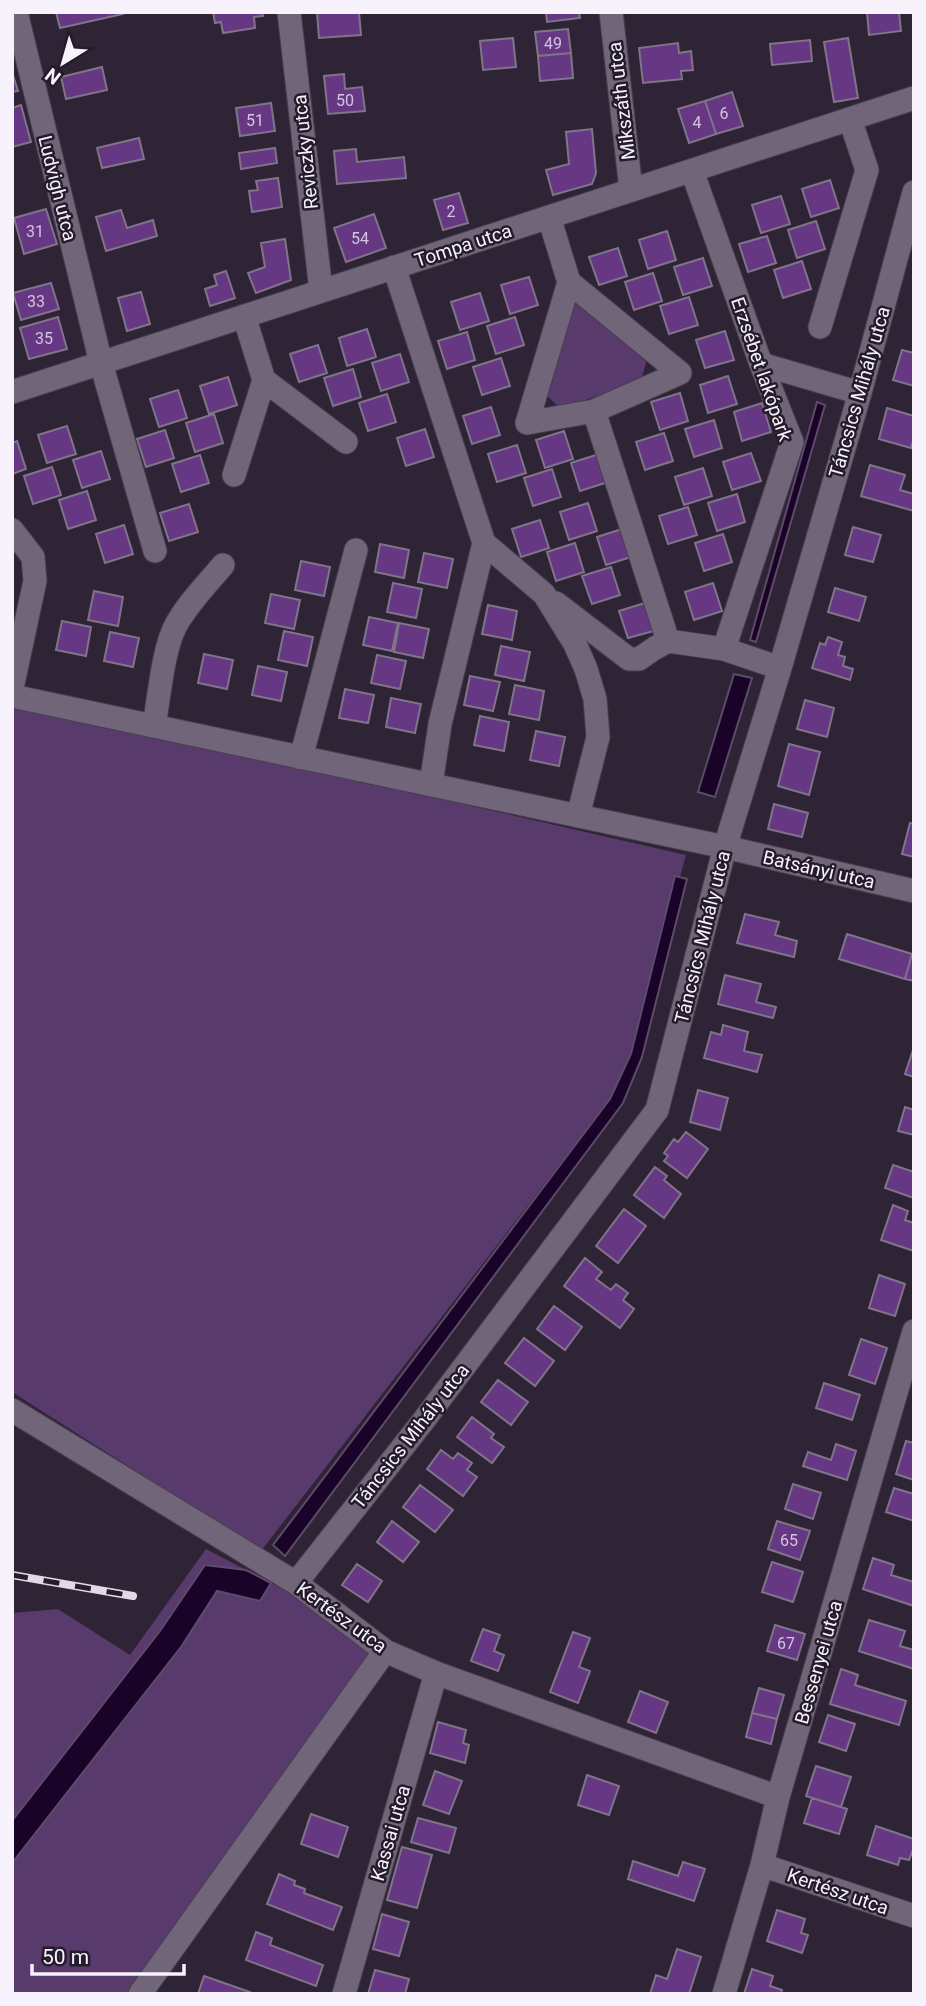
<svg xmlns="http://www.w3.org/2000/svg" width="926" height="2006" font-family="Roboto,sans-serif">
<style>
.green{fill:#583b6c}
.water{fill:#1a0329;stroke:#5d4b69;stroke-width:2}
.building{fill:#663884;stroke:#7f7488;stroke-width:2}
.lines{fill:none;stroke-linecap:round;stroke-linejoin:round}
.minor-casing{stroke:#483f4e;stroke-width:25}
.minor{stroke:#706579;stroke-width:23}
.rail-casing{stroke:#e1dae6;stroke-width:8}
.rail{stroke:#241b2b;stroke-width:5;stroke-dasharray:16;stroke-linecap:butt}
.labels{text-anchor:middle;stroke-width:5;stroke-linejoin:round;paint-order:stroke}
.number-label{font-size:16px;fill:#d4c4df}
.street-label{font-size:19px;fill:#f8f2fd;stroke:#241b2b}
</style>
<rect width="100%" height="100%" fill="#2e2435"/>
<path class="green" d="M572,298l75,60 -6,24 -81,26 -18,-17z
M12,701l674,154 -55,199 -21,45 -349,452 -249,-159z
M206,1549l84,44 81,62 -244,339h-115v-381l46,-4 72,46z"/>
<path class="water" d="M817,402l8,3 -69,237 -6,-2z
M734,674l18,4 -37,119 -17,-5z
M675,876l12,3 -45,178 -19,46 -338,453 -12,-11 337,-446 21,-45z
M205,1565l41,5 25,13 -11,18 -43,-10 -36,56 -169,216v-42l148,-190z"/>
<path class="building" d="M56,12h67v2l-63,14z
M213,12h49l1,4 -9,1 1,11 -32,5 -2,-11 -6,1z
M317,12h42l2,23 -42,3z
M546,12h33l1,6 -33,4z
M867,12h32l2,19 -32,4z
M568,29l3,24 -33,3 -3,-24z
M513,38l3,29 -33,3 -3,-29z
M848,38l10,60 -24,4 -10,-60z
M810,40l2,21 -40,4 -2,-21z
M678,43l1,10 12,-2 2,19 -12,1 1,8 -39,4 -4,-35z
M571,53l2,25 -33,3 -2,-25z
M102,67l5,23 -41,9 -5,-22z
M12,72l6,19 -6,1z
M344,74l1,15 17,-2 3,24 -37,3 -4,-38z
M732,92l11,34 -27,8 -11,-33z
M705,101l11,33 -27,9 -11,-34z
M271,103l4,28 -35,5 -4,-28z
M21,105l10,37 -19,5v-39z
M592,129l4,44 -4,11 -39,11 -7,-25 23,-6 -3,-32z
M139,138l5,21 -42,9 -5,-20z
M275,148l2,15 -36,6 -2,-16z
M356,149l1,13 47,-5 2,21 -69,6 -3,-33z
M278,178l4,29 -30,5 -3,-21 9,-1 -2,-9z
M830,180l9,28 -28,9 -9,-28z
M459,193l9,30 -25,7 -9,-30z
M781,196l9,28 -29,9 -9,-28z
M46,209l11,35 -33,10 -10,-36z
M121,210l6,18 26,-8 4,16 -51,15 -10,-34z
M374,214l12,34 -40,14 -12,-34z
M816,221l9,28 -28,9 -9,-28z
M667,231l9,29 -28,9 -9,-29z
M767,236l9,27 -28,9 -9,-28z
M285,239l6,41 -35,13 -8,-20 17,-6 -4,-24z
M618,248l9,28 -28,9 -10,-28z
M703,258l9,28 -29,9 -9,-28z
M802,261l9,28 -28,9 -9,-28z
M226,271l9,27 -25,8 -5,-17 12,-4 -3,-10z
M653,273l9,28 -28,9 -9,-28z
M529,277l9,28 -28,9 -9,-29z
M51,283l8,26 -38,11 -8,-27z
M141,292l9,32 -23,7 -9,-33z
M480,293l9,28 -29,9 -9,-28z
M689,297l9,28 -29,9 -9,-28z
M58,317l9,32 -38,10 -9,-31z
M515,317l9,28 -28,9 -9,-28z
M367,329l9,28 -29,9 -8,-28z
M725,331l9,29 -29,8 -9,-28z
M467,332l8,28 -28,9 -9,-28z
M318,345l9,28 -28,9 -9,-28z
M902,350l12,3v33l-21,-6z
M400,354l9,28 -28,9 -9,-28z
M501,358l9,28 -28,9 -9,-28z
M353,369l8,28 -28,9 -9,-28z
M728,376l9,28 -29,9 -8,-28z
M228,377l9,28 -28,9 -9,-28z
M178,390l9,28 -28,9 -9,-28z
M680,393l8,28 -28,9 -9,-28z
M387,394l9,28 -28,9 -9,-28z
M762,403l9,29 -29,9 -8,-29z
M491,407l9,28 -28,9 -9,-28z
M887,408l27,8v22l-3,10 -32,-9z
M214,414l9,29 -28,9 -9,-29z
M714,420l8,28 -28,9 -9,-28z
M67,426l9,28 -29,9 -9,-28z
M425,429l9,28 -28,9 -9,-28z
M165,430l9,28 -28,9 -9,-28z
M564,431l9,28 -28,9 -9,-28z
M664,433l9,28 -28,9 -9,-28z
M17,441l9,28 -14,5v-31z
M517,445l9,28 -29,9 -9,-28z
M101,451l9,28 -28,9 -9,-28z
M751,453l10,28 -29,9 -9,-28z
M599,454l9,28 -28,9 -9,-28z
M200,455l9,28 -28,9 -9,-28z
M870,465l35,10 -5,15 14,4v17l-53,-15z
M52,467l9,28 -28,9 -9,-28z
M703,468l9,28 -28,9 -9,-28z
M552,469l9,28 -28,9 -9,-28z
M87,491l9,29 -28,9 -9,-29z
M737,494l8,28 -28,9 -9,-28z
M588,503l9,28 -28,9 -9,-28z
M189,504l9,28 -29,9 -9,-28z
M688,507l9,28 -29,9 -9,-28z
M540,520l9,28 -28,9 -9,-28z
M124,525l9,29 -28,9 -9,-29z
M853,527l28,8 -8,27 -28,-7z
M625,528l9,28 -28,9 -9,-28z
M723,534l9,28 -28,9 -9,-28z
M575,543l9,29 -28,9 -9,-29z
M380,544l29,6 -5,28 -29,-6z
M424,553l29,6 -6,29 -29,-6z
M301,561l29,6 -6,29 -29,-6z
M611,567l9,28 -28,9 -10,-28z
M393,583l29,6 -6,29 -29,-6z
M713,583l9,28 -28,9 -9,-28z
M835,588l31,9 -7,24 -31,-9z
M94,591l29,6 -5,29 -30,-6z
M271,594l29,6 -6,29 -29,-6z
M648,602l9,28 -29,8 -9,-27z
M488,605l29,6 -5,29 -30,-6z
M369,617l29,6 -6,28 -29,-6z
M62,621l29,6 -5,29 -30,-6z
M399,623l30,6 -6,29 -29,-6z
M284,631l29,6 -6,29 -29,-6z
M110,632l29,6 -6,29 -29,-6z
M828,637l14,5 -4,13 7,2 -2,9 10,3 -3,11 -38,-12 8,-25 5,2z
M501,646l29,6 -6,29 -29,-6z
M204,654l29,6 -6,29 -29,-6z
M377,655l29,6 -6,28 -29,-6z
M258,666l29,6 -6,29 -29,-6z
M470,676l30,6 -7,29 -29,-6z
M515,685l29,6 -5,29 -30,-6z
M345,689l29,6 -6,28 -29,-5z
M391,698l30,6 -6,29 -29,-6z
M805,700l29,8 -7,29 -30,-8z
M480,716l29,6 -5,29 -30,-6z
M536,731l29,6 -6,29 -29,-6z
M789,744l31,8 -11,43 -31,-9z
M774,804l34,9 -6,24 -34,-8z
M910,823l4,1v33l-12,-3z
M745,914l34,8 -4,13 22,6 -3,16 -57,-14z
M847,934l65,20 -7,25 -66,-20z
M912,954h2v27l-9,-2z
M725,975l36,9 -5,18 20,5 -3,11 -55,-14z
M723,1025l25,7 -4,19 18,4 -5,17 -53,-14 7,-26 10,3z
M914,1047v30l-9,-3z
M698,1090l30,8 -8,32 -30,-8z
M905,1107l9,3v25l-16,-4z
M686,1132l22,17 -21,29 -23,-17 4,-5 -4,-3 10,-14 4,3z
M893,1165l21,7v26l-29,-10z
M655,1167l12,9 -3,4 17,14 -17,24 -30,-23z
M893,1205l15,6 -3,9 9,3v28l-33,-11z
M624,1209l22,17 -28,37 -22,-17z
M585,1258l17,14 -6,7 15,11 5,-6 12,9 -5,7 11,9 -14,19 -56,-42z
M879,1275l26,9 -10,32 -26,-8z
M554,1306l28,21 -17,23 -28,-21z
M524,1338l30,23 -19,25 -30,-23z
M861,1339l26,9 -12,36 -26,-9z
M498,1380l30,22 -17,23 -30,-23z
M824,1383l36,12 -8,25 -36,-12z
M472,1417l22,17 -3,4 13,9 -12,16 -35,-26z
M906,1441l8,2v37l-18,-6z
M836,1444l20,7 -9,29 -44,-14 5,-14 23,8z
M441,1450l12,9 5,-6 14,10 -5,7 10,7 -14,19 -36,-27z
M793,1484l28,9 -8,26 -28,-10z
M420,1485l33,25 -18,22 -32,-25z
M894,1488l20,6v27l-28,-9z
M392,1521l27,21 -16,20 -26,-20z
M777,1521l33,10 -10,29 -32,-11z
M873,1558l21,7 -3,10 23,7v24l-51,-17z
M772,1562l31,10 -10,30 -31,-10z
M357,1564l25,17 -14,21 -26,-17z
M869,1620l36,11 -5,15 14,4v19l-55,-18z
M775,1625l30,9 -8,26 -30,-9z
M483,1629l17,6 -6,16 10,4 -6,16 -27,-10z
M573,1632l17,6 -11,29 11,4 -12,32 -28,-11z
M841,1669l17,6 -3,10 51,16 -7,24 -69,-21z
M759,1688l25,7 -7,24 -25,-6z
M640,1691l28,11 -12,31 -28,-11z
M752,1713l25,6 -6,25 -25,-7z
M828,1715l27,9 -9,27 -27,-9z
M438,1722l28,8 -3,13 6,2 -4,18 -35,-10z
M816,1766l35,11 -10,30 -35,-11z
M435,1771l27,10 -13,33 -26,-9z
M587,1775l32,11 -10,29 -31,-10z
M812,1798l35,11 -8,25 -35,-11z
M311,1814l37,13 -10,30 -37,-13z
M418,1818l38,10 -7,25 -38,-11z
M876,1826l38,13v8l-5,13 -9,-2 -2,7 -31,-10z
M402,1847l30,8 -15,53 -30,-8z
M633,1861l45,15 5,-14 22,7 -11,32 -66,-22z
M279,1874l16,7 -1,4 11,4 -1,4 38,14 -9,23 -66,-26z
M777,1910l28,9 -4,14 7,2 -6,18 -35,-12z
M382,1914l27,8 -10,34 -26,-7z
M256,1932l16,6 -2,7 53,20 -7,21 -70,-26z
M677,1949l24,8 -12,37h-39l6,-19 11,4z
M752,1969l21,7 -3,10 12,4 -1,4h-37z
M375,1970l34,9 -4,15h-37z
M204,1976l46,16 -1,2h-51z"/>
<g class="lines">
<defs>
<path id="minor" d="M16,12l85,351 54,188
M289,12l32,279
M611,12l20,178
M692,171l69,193 31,78 -68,207
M549,217l20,65 111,91 -86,38 -67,12 42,-141
M394,267l90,276 60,51 31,50 11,25 9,30 3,38 -20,79
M244,316l20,64 82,62
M820,327l47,-157 -17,-51
M761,364l99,29
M12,392l902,-294
M594,411l74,230
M234,475l30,-95
M12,530l21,27 2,24 -23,107
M556,603l73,56h10l16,-11 13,-7 56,8 56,19
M12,696l713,151 189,44
M154,726c5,-27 9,-78 22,-101 12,-22 31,-41 47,-60
M301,758l55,-208
M431,785l9,-61 44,-181
M12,1410l284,173 89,68 51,22 342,124
M296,1583l128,-163 233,-310 68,-263 55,-179 80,-275 54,-201
M762,1865l152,51
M140,1994l245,-343
M344,1994l92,-321
M724,1994l38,-129 16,-68 136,-466"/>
</defs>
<use href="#minor" class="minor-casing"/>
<use href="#minor" class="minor"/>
<defs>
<path id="rail" d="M12,1575l121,21"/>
</defs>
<use href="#rail" class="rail-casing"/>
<use href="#rail" class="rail"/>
</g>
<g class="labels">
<g class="number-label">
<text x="553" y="49">49</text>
<text x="345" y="106">50</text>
<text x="724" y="119">6</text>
<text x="255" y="126">51</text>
<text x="697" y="128">4</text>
<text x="451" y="217">2</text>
<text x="35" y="237">31</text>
<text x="360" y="244">54</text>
<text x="36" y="307">33</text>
<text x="44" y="344">35</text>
<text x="789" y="1546">65</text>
<text x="786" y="1649">67</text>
</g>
<g class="street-label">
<text transform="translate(621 101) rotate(-97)" y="7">Mikszáth utca</text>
<text transform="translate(305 152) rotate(-96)" y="7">Reviczky utca</text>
<text transform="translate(58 188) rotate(76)" y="7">Ludvigh utca</text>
<text transform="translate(463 245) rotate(-18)" y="7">Tompa utca</text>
<text transform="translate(762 369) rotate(71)" y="7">Erzsébet lakópark</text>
<text transform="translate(859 392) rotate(-74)" y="7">Táncsics Mihály utca</text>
<text transform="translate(819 869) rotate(13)" y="7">Batsányi utca</text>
<text transform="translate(702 937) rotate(-76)" y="7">Táncsics Mihály utca</text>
<text transform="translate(410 1436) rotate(-52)" y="7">Táncsics Mihály utca</text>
<text transform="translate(342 1617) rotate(36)" y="7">Kertész utca</text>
<text transform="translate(818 1662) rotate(-74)" y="7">Bessenyei utca</text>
<text transform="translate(390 1833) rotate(-74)" y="7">Kassai utca</text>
<text transform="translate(838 1891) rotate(19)" y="7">Kertész utca</text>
</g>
</g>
<rect width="926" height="2006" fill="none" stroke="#f8f2fd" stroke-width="28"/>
<g transform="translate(63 63) rotate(217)" stroke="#241b2b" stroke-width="5" paint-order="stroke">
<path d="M0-5L12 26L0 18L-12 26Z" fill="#f8f2fd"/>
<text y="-10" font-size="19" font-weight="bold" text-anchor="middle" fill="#f8f2fd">N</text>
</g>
<path d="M32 1964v10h152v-10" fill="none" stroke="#f8f2fd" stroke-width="3.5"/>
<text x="42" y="1964" font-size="21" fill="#f8f2fd" stroke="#241b2b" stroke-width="5" paint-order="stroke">50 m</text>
</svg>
